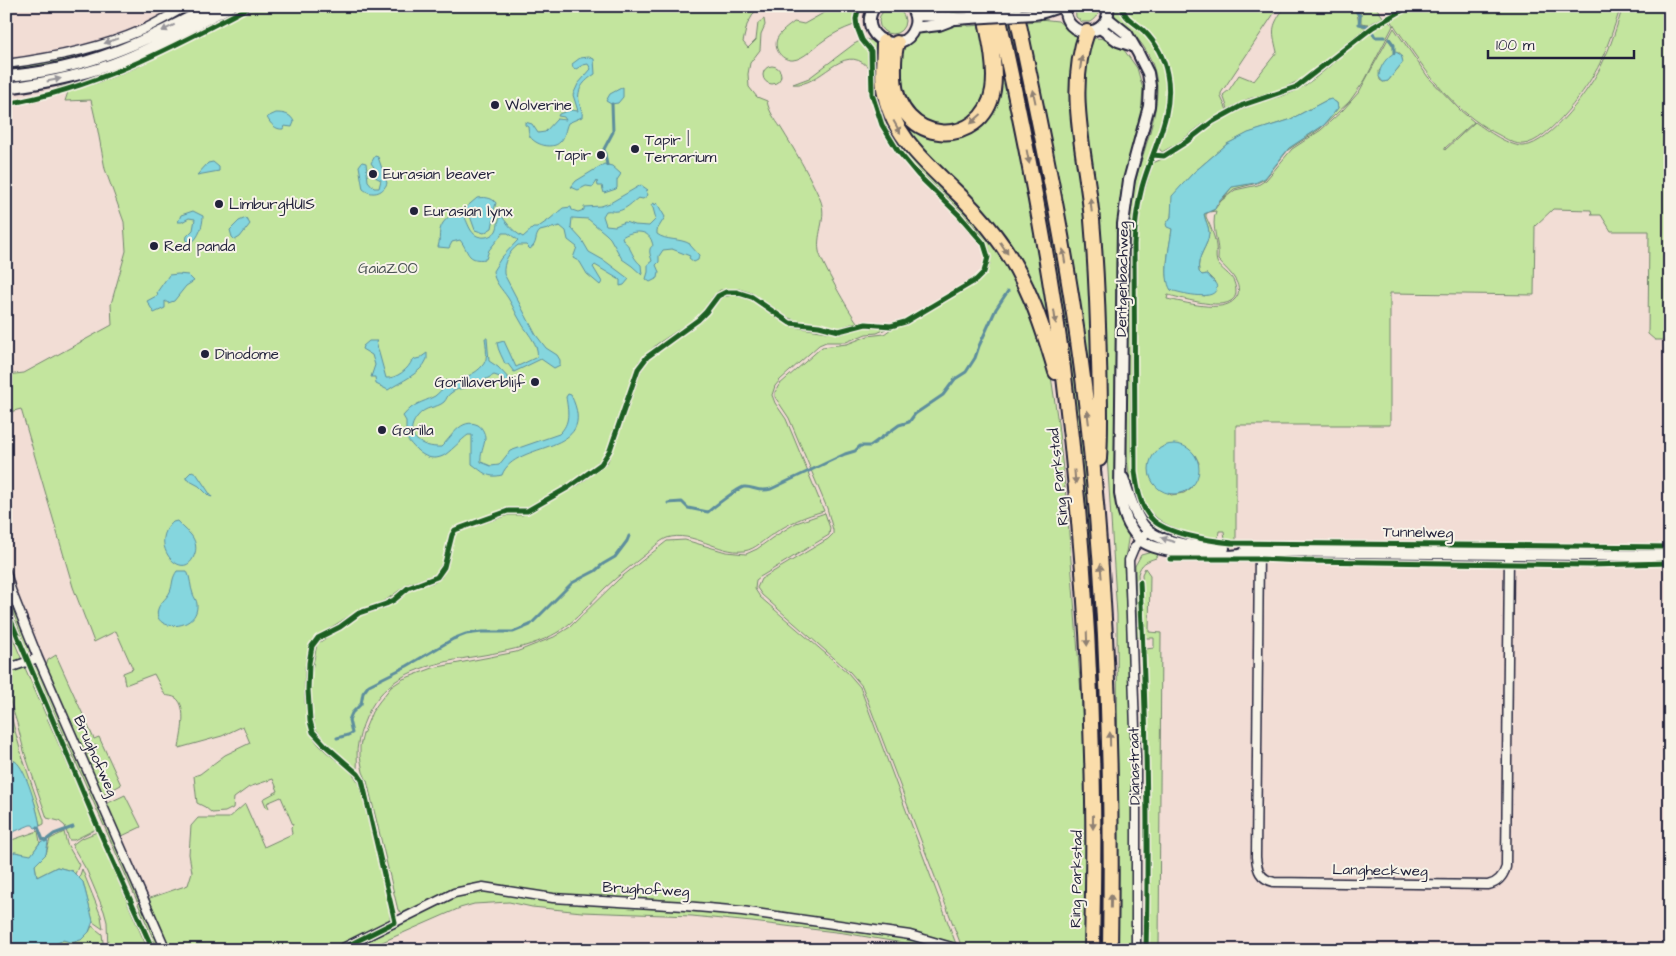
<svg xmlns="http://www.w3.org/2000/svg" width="1676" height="956" font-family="'Architects Daughter',sans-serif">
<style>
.green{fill:#c3e59e;stroke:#72846c;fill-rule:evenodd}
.water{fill:#85d6de;stroke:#5d8e9d}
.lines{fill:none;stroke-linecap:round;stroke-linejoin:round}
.stream{stroke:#5d8e9d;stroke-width:3}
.street-casing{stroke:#22223b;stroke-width:11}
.secondary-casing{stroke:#22223b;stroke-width:14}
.highway-casing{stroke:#22223b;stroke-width:18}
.street{stroke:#f7f3e8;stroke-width:8}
.secondary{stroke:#f7f3e8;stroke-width:10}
.highway{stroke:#faddab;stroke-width:14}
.secondary-bridge-casing{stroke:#22223b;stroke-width:14;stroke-linecap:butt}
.secondary-bridge{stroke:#f7f3e8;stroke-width:10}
.cycleway-casing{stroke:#f7f3e8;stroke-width:8}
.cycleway{stroke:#1b5e20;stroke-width:5}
.oneway{fill:#97959a}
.oneway2{fill:#8e8073}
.poi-dot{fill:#22223b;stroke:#f7f3e8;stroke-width:2}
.labels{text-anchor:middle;stroke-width:4;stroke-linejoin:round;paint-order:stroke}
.poi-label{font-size:15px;fill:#22223b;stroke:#f7f3e8;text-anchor:start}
.park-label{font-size:15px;fill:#4a5354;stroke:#f7f3e8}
.street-label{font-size:15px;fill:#22223b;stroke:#f7f3e8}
</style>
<rect width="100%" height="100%" fill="#f2ddd5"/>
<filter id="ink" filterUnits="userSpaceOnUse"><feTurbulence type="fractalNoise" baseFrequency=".02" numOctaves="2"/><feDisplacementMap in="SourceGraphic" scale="10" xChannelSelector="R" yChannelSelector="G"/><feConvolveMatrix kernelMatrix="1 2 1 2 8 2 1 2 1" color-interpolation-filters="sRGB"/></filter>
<g filter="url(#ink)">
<path class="green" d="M198,6h8l-111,51 -89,16v-5c70,-7 130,-30 192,-62z
M257,6h498v5l-8,14 -4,17 5,6 8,-8 2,-17 6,-4 1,6 -4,9 -1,16 -10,13 -2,11 1,13 8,10 10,4c2,11 8,18 14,27 13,21 29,48 39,71 8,18 -4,34 -1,52 1,10 31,62 38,71l-18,6 -45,-8 -7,-3 -35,-24 -13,-4 -19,1 -6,5 -15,21 -42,28 -18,17 -32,89c-10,21 -57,44 -78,56l-6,3 -13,-1 -55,19 -5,5 -7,29 -7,13 -28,10 -22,16 -32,13 -40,25c-14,16 -12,84 1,102 12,17 34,25 44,43l31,128v8l-5,5 -54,26h-161l-23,-51 41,-14 4,-13 -3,-18 2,-28 7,-8h31l16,-14 19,43 28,-13 -1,-7 2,-2 -12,-28 -14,6 2,5 -2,1 -4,-10 15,-8 -5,-12 -24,8 -15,11 -1,10 -8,4 -13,1 -7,-6 -8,-4 -3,-27 6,-2 25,-19 25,-12 -7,-17 -21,10 -43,12c2,-13 9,-41 -3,-50 -3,-2 -8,-2 -11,-3l-11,-21 -29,11 -2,-12 10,-4 -17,-38 -22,11 -21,-55 -52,-178 -15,4v-38l18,-2 88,-48 -1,-21 15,-53 -2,-29 -19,-53 -8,-43 1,-2 -2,-2 -5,-22 -26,1 3,-9 35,-11 34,-14z
M836,6h20l-2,19c-11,4 -22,9 -31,16 -9,6 -19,18 -30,19 -10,1 -20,-10 -16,-21 3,-7 11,-12 17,-17l10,2z
M1001,6h9l29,137 34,199 22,204 10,184v220h-8l-12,-415z
M1075,6h23c2,8 -1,12 -7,16h-9l-6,-5z
M1112,6h7c2,15 17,20 27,31 11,13 19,30 20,47 3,40 -26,90 -33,132 -4,28 -2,58 -2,87 0,49 0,98 0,147 1,24 3,54 21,72 3,4 8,7 13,10v3c-19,-11 -27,-23 -33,-44 -9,-37 -5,-79 -5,-117 0,-56 -3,-114 4,-170 5,-40 27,-79 26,-118 -1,-19 -10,-38 -23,-51 -11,-11 -19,-12 -22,-29z
M1128,6h151l-58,87v4l6,13 -24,14 -25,19 -16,9 -4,-5c14,-40 23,-79 -9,-114 -7,-8 -16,-13 -23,-20l-1,-3 3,-1z
M1285,6h66l6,7 2,11 5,3 5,-3 -8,-1v-9l-7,-8h21l8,11 -11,6 -72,57 -20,10 -32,9 -20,10 -5,-14 6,-5 10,-15 15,6 23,-29c-6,-25 -5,-25 8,-46z
M1415,6h206c-6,19 -13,39 -21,57 -10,22 -52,80 -77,81 -7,1 -17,-5 -24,-9 -36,-18 -62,-48 -84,-80 -8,-12 -17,-23 -24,-35z
M1623,6h47v334h-15l-7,-6 1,-103h-38l-10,-16h-9l-1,-5 -38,-1 -18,17 -1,69 -144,-2v132h-154v115h-11l-1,-9h-5l-1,9c-13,-2 -26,-5 -38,-10 -39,-13 -41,-37 -44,-74l1,-220 5,-37 11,-36c27,-10 48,-32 74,-46 11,-6 22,-11 34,-15 15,-5 30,-7 43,-16 30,-20 53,-49 85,-65l4,5 -28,54 -16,22 -29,27 -32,21 -23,29 -8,4 -23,6 -17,15 18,-14 23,-5 8,-5 26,-31 29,-19 22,-20 16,-18 35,-64 34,49 32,33 14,12 -29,26v2l30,-28c11,8 35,25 49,24 26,-2 68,-59 78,-82 9,-18 15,-38 21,-58zM1390,38l4,6 1,9h5l3,9 -15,19 -5,1 -3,-2 -1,-9 15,-18 -1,-7 -5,-7zM1327,100h5l5,3 1,5 -14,17 -35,23 -34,35 -23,4 -18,23 -10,4c1,7 5,12 5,19 -1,15 -13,22 -10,39l3,3 5,-1 8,8 -10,14 -34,-6c-9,-18 -1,-42 1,-61l-5,-6 4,-6 2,-21 20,-23 34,-29 22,-11 40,-13zM1216,211c-6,16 4,32 2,49 6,7 14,13 18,21 3,6 4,13 -1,18 -12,15 -51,3 -68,0l1,-4c15,3 80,25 66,-13 -3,-8 -13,-12 -17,-20 -2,-5 0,-11 -1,-16 -1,-9 -6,-21 -10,-29v-3l3,-2zM1164,446l31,9 4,8 -8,25 -7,5 -13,2c-14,-11 -27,-14 -19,-34 3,-7 5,-11 12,-15z
M879 21a13 13 0 1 1 26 0a13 13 0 1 1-26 0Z
M213,19l2,3c-51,27 -102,53 -158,68v-2c52,-14 107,-46 156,-69z
M1040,19l18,2 12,10 12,5 2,136 10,204 -4,-2 -9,-40 -57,-312 16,-1z
M994,23l36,171 21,136 -4,1 -21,-53 -96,-116 -34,-46 -5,-42 35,58 57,-13z
M967,24l1,2 16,-1 5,32 -2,42 -17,21 -24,8 -27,-7 -19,-30 1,-42 16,-16 5,-2z
M1095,38l14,1 15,11 13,18 6,21 -2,24 -20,80 -3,28 -2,42v195l13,76 -5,30 7,159 1,124 -1,103h-15l2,-92 -1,-243 -12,-192 -23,-310 4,-62 5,-10z
M865,39l8,2 6,5 8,69 98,112 39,64 24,65 10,67 9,84 19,253 2,49 -3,141h-114l-10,-5 -99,-259 -12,-14 -88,-77 -5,-7 4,-9 67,-40 5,-5v-4l-6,-22 -38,-90 -14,-21v-5l4,-7 43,-38 25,-3 21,-8 16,-2 7,-5 14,-4 73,-44c9,-7 15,-18 12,-30 -6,-24 -62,-69 -80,-90 -18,-21 -31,-44 -35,-71 -4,-21 4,-32 -10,-51z
M860,41l8,11v15c-26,-26 -47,21 -75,17l16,-6 45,-34z
M763 75a9 9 0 1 1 18 0a9 9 0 1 1-18 0Z
M734,295l17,5 30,21 13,6 47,7 22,-7 23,2 -9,4 -11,1 -20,8h-20l-7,3 -39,35 -5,6 -3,9 3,8 11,16 38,92c-19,5 -35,12 -51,23 -10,6 -17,15 -29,17 -26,3 -51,-21 -77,-13 -8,3 -15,11 -21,16 -14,11 -28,22 -41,34 -15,15 -28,32 -47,44 -70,42 -178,4 -200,111 -2,8 0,17 -1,26l-29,-25 -13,-16 -3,-17 -1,-36 6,-31 43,-28 25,-8 13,-7 14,-12 23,-7 6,-4 7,-13 6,-29 3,-4 52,-17h13l8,-2 50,-29 27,-21 6,-13 28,-79 9,-13 51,-36 21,-25z
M825,513l5,15 -1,7 -69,42 -4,3 -1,9 5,8 88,76 12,14 96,257 -41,-11 -183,-26 -47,-5 -137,-8 -61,-10h-13l-19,4 -52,25 -5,-3 -31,-129 -4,-9 -3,-16v-10l3,-12 9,-22 7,-10 12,-15 12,-8 30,-11 83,-16 38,-15 16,-10 49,-48 48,-38 18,-1 41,12 20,2 11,-5 15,-11 24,-15z
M1152,552l7,1 -3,5c-9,3 -15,5 -18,16l2,63 -3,1 -2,-72 6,-11z
M1145,568l5,7 -1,57 12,1 -2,317h-11l2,-143 -4,-158 8,-1v-10h-9l-3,-64z
M6,582l25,66 -3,5 -22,-58z
M6,622l16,38 -16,5z
M56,655l38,84 5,-2 22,48 -17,9 -3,-1 -16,-38 12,-6 -1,-4 -13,7 -37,-86 2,-6z
M37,666l2,2 68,157 -3,1 -70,-159z
M25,668l71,161 -22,11h-5l-4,-14 -6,-5 -12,-3 -23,-67 -7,-28 -11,-34v-16z
M6,698l16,58 22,64v4l-4,2 -5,-22 -20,-43 -9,1z
M125,795l16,32 -21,10 -13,-30 1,-4z
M109,827l31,73 -3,1 -32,-73z
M38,831l2,11 -9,14 -16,-4 -9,3v-13z
M64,832l3,12 12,21 -4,9 -3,-3 -15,-4 -20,10 -2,-12 11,-11 4,-15z
M97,832l51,118h-40l-1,-28 -3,-11 -17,-40 -15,-26 8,-6z
M82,869l19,47 2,13 -10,-7 -10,-40 -4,-4z
M478,891h12l54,9 141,9 54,5 157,23 27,5 29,8h-17l-26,-6 -65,-11 -92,-11 -60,-6 -110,-4 -50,-5 -23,-5 -35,2 -14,4 -96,42h-18l105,-53z
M141,902l21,48h-4l-20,-46z
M92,926l10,8 2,16h-53l1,-4 11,-6 12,2 14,-10z"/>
<path class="water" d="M1396,52l5,3 2,7 -15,19 -5,1 -4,-5c0,-10 8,-21 17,-25z
M589,57l5,2 1,15c-11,7 -20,16 -15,31 1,5 3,7 2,12l-14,6c-3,6 -3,15 -8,19 -7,8 -26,3 -31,-7 0,-1 -1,-6 -1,-8l-3,-2v-3l7,2 6,9 7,-1 12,-13 9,1 -2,-3 -6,-1 1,-2 11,-4 8,1 -5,-16 5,-11 13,-15 -3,-5 -5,1 -7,4 -3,-1 -1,-4 8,-6z
M623,87v10l-5,6 -7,1 -5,-3 4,-7z
M1331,99l6,4 1,5 -14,17 -35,23 -24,30 -10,5 -23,4 -15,17 -2,5 -11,5c1,7 5,12 5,19 -1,15 -13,22 -10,39l3,3 5,-1c2,3 6,6 8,9 2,2 2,5 1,7 -4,11 -36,3 -45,0 -9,-12 -1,-46 1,-61l-5,-2 -1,-3 5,-7 1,-21 21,-23 34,-29 21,-11 41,-13 36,-19z
M276,113c8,0 15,1 18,9l-2,5 -8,-1 -1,3c-7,1 -13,-5 -16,-12z
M375,156l3,1 9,26c-4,11 -16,13 -24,6l-4,-23 3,-4 4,1 2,18 6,7h5l2,-8 -6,-3 1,-7 -5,-7z
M213,162l6,5v4l-22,4 11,-12z
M604,164l8,2 9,8 -4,6v8l-1,1 -12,4 -2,-7h-4l-1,-5 -4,6 -7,-1 -8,4 -7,-3 5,-6z
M641,185l7,5 -2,1 2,4 -5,4 -5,-1c-5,4 -13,12 -20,13 -5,1 -7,-1 -12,0l-3,5 3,9 9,1 10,-4 9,3 15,1 7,-7 -3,-11 -2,-3 3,-2 1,2 2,-2 8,14 -8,13v4c9,7 23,4 33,10v1l9,10 -1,5 -4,2 -5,-4 1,-2 -18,-7 -9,1 -4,6v6l-3,3 3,7 -1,6 -8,4 -4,-3 2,-7v-8l4,-3c-1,-4 -3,-8 -2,-12 2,-5 4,-1 2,-7 -4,-14 -21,-11 -30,-5 1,5 5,6 7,10 4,8 6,13 12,18l1,10 -10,-9 -10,-7 -12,-21 -4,-4 -18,-15 -16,-1 -1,10 11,12 7,12 16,9 24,18 -5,6 -4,1v-6l-25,-15 -2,2 9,15 -2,3 -13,-11 -7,-12 -7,-4 4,-11 -9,-7 -2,-9 -6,-5 -20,5c-6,5 -2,13 -10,18l-4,-4h-8c-9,7 -15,17 -14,29l32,61 10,13 11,7 3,5v5l-6,3 -13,-9 -27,13 -6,-8h-3c-2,-6 -7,-13 -8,-21l7,-2 12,26 21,-10c3,-12 -11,-25 -16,-35 -5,-8 -8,-16 -13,-24 -6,-9 -14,-16 -15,-27l8,-13 17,-18 -10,-7h-5l-14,17 -3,9c-20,3 -17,-8 -26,-19l-8,2 -3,6 -11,-1c2,-6 1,-11 2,-17 2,-10 13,-18 22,-18 7,10 7,27 24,25 4,-1 7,-2 10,-6 3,-6 1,-11 6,-15 5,8 13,17 21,21l10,-9h4l13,-9 13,-11 8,-1 1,3 6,2 6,-2v-3l17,-1 9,-3z
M477,198c6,-1 15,-1 19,5l-2,7 4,3 -4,5 -2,10 -8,5 -9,-3 -5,-14 -6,-7z
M193,211l10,5c0,9 -4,22 -12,27l-5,-2 1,-5 6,-6 2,-11 -6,-1 -7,4h-4l3,-7z
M246,218l4,6 -10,13 -5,3 -3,-3 -2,-7 9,-9z
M178,274l10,1 6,6 -8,5 -12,15 -6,2 -3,-2v7l-11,5 -7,-12 11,-6 -1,-3 12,-17z
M485,338h2l2,23 9,6 14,15v7l-9,-11 -9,-3c-8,4 -17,9 -25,12 -6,2 -12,1 -18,6 -4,2 -4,6 -7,9 -8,7 -18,3 -27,15 -15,19 5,31 24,30 10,-9 20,-30 37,-22 5,3 7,9 7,14 -1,8 -5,15 -4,23l10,4 8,-1 11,-14 49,-17c12,-11 9,-23 7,-37l2,-3 3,1c30,62 -56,44 -69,80 -14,4 -19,-3 -30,-11v-29h-4c-6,4 -20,19 -25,21 -17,8 -30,-9 -39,-21l2,-2v-12l-3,-5c12,-14 17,-12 32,-20 4,-3 7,-8 13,-10l-2,-6 5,4c11,-6 31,-11 35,-25 1,-7 0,-14 -1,-21z
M369,341h8l-1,1 10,36c10,1 23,-9 26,-18l8,-2 7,-5v6c-6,15 -26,22 -39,31l-12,-6 -1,-7h-4l4,-12 -3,-10 -10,-6 1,-3z
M1149 469a25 25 0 1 1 50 0a25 25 0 1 1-50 0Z
M192,471l4,2 16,24 -3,-1 -10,-10 -13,-7v-2z
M177,521c4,5 10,9 14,14 4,5 6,12 4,18 -8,29 -40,1 -29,-22 1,-3 5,-7 7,-9z
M177,571h10c4,8 3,15 6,23 1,3 4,7 4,10 2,28 -46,28 -39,5 2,-7 11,-12 13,-20 2,-7 1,-11 6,-18z
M15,761c11,7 23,51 25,65l-5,2 -2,-3h-3l-24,10v-73z
M45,838l3,4 -2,12 -11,11 2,12 20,-10 15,4 11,11 10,39 -4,11 -8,8 -11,2 -7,-2 -11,6 -1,4h-39v-13l-6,-9v-73l9,-3 16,3 8,-11z"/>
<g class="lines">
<path class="stream" d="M1352,6l8,10 -1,8 9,2
M1373,33l2,4h10
M1389,39l5,6v8
M607,165l-3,-16 9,-17 -1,-28
M668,503l14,-1 6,6 20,4c4,-4 30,-24 36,-25 9,-1 14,6 27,2l74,-35 10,-3 5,-5h10l29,-21 10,-3 6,-8 28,-19 12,-16 11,-7 9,-14 4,-12 17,-37 12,-18
M337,738l11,-3 4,-2 -3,-13 3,-7 9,-9 2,-11 6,-8 38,-19 46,-27 13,-5 16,-2h31l17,-7 42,-42 23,-12 8,-7 12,-7 12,-16 2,-5
M38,827l5,13
M45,841l9,-7 19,-7"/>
<defs>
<path id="street" d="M6,64c46,-6 93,-15 136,-34 15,-7 30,-16 45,-24
M1259,551l-3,306c1,13 4,22 18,25l214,3c10,-2 15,-8 18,-18l3,-312
M6,572l5,18 27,68 128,292
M6,669l32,-11
M339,950l115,-57 29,-6 70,11 132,8 57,5 168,24 52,15
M1136,950v-193l-7,-197 5,-12 14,-17"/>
<path id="secondary" d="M875,6c-21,31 28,53 39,22 3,-7 1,-15 -4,-22
M1065,6c-3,34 47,34 43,0
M1034,14c11,-1 19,-6 30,-8
M915,15l21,1 20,3 14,-1
M1107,18l20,16 11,19 10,20 2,13 -1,20 -20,74 -6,44 -3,269c2,17 8,36 22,48 15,12 78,17 98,14 3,-1 7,-3 11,-4
M914,28l25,-3 13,-5
M1100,28l18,13 15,5
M6,76c82,-6 134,-33 206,-70
M6,88c41,-5 81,-13 119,-29 37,-15 71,-35 106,-53
M1123,478c6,16 10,34 20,47 15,20 58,22 81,23
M1246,550l13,1 411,5"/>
<path id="highway" d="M996,6c27,120 51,240 67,362 18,144 28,289 30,434 1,49 0,98 -1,148
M1015,6c29,137 58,275 73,414 19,176 25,353 22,530
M1087,32c-22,60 0,127 5,188 4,47 6,94 7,141 1,33 2,65 0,98
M884,42c0,15 -2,31 0,46 6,44 39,72 69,101 15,14 29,29 41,45 32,41 48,90 62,138
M897,43c-4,11 -3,23 -3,34 3,70 89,73 99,13 4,-25 -5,-59 -10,-84"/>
</defs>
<use href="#street" class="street-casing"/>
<use href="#secondary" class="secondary-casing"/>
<use href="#highway" class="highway-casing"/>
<use href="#street" class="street"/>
<use href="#secondary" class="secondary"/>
<use href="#highway" class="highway"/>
<defs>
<path id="secondary-bridge" d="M970,18l64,-4"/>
</defs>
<use href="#secondary-bridge" class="secondary-bridge-casing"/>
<use href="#secondary-bridge" class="secondary-bridge"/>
<defs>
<path id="cycleway" d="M931,6l23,4 64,-4
M1122,6c2,13 13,16 22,25 11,11 20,27 23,43 8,39 -15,76 -25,113 -5,19 -7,38 -8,57l1,227c2,16 5,35 16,47 13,16 61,23 81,25l438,4
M6,104c89,-15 167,-57 245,-98
M1153,155l11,1 22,-14 26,-20 31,-17 53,-18 77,-60 37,-21
M1170,559h89l47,2 283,4 81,-2
M1140,582c6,123 9,245 6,368
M6,609l93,221 54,120
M339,950l56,-28 -33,-142 -4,-6 -32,-28 -13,-14 -3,-11 -2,-31 1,-27 3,-17 6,-8 22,-11 19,-14 27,-9 8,-4 14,-12 29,-11 7,-10 8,-32 3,-5 53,-19h19l42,-24 32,-23 9,-14 28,-81 9,-12 51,-37 8,-8 12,-16 8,-4h10l16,5 38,26 29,3 20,5 27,-7 25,2 14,-4 71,-42 8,-8 4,-15 -4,-13 -25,-29 -41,-40 -20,-24 -16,-26 -10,-31 -1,-43 -9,-11 -5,-13 -1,-8 3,-13"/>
</defs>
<use href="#cycleway" class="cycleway-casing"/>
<use href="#cycleway" class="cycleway"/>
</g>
<defs><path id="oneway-solid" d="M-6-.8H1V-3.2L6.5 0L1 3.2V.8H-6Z" transform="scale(1.25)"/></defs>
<g class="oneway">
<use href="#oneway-solid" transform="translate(168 28) rotate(153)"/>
<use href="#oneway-solid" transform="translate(111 41) rotate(160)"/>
<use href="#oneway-solid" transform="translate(54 80) rotate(-12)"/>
<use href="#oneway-solid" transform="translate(1168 540) rotate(-163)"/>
</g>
<g class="oneway2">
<use href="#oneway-solid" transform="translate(1081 63) rotate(-82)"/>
<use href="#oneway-solid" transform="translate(1034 96) rotate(-102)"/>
<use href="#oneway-solid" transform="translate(976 119) rotate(138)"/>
<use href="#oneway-solid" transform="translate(897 127) rotate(61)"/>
<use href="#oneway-solid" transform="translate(1028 157) rotate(79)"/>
<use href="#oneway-solid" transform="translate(1091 205) rotate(-96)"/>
<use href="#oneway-solid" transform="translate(1004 248) rotate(57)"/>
<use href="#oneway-solid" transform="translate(1064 256) rotate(-99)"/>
<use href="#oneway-solid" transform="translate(1055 317) rotate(82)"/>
<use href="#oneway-solid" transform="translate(1088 417) rotate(-97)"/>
<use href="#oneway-solid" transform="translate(1075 477) rotate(85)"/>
<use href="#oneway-solid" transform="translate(1101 571) rotate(-95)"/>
<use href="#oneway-solid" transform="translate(1087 639) rotate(88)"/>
<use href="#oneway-solid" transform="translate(1110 739) rotate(-91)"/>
<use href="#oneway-solid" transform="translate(1093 822) rotate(90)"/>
<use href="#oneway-solid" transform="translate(1111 901) rotate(-89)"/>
</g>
</g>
<g class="poi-dot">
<circle cx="495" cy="105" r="5"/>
<circle cx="635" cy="149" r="5"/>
<circle cx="601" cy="155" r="5"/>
<circle cx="373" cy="174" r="5"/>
<circle cx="219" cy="204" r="5"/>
<circle cx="414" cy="211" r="5"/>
<circle cx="154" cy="246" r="5"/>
<circle cx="205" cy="354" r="5"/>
<circle cx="535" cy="382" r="5"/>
<circle cx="382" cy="430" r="5"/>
</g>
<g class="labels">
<g class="poi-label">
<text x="505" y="110">Wolverine</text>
<text x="645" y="145">Tapir |<tspan x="645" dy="17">Terrarium</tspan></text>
<text x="591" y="160" text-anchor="end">Tapir</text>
<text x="383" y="179">Eurasian beaver</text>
<text x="229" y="209">LimburgHUIS</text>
<text x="424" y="216">Eurasian lynx</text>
<text x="164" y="251">Red panda</text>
<text x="215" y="359">Dinodome</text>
<text x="525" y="387" text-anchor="end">Gorillaverblijf</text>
<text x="392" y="435">Gorilla</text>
</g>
<g class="park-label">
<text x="388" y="273">GaiaZOO</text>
</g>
<g class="street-label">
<text transform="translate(1122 279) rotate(-89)" y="5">Dentgenbachweg</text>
<text transform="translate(1058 477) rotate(-96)" y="5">Ring Parkstad</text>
<text transform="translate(1418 532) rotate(1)" y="5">Tunnelweg</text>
<text transform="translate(96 756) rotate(66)" y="5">Brughofweg</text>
<text transform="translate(1134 766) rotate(-91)" y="5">Dianastraat</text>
<text transform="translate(1380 870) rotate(1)" y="5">Langheckweg</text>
<text transform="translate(1076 879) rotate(-89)" y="5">Ring Parkstad</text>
<text transform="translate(646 889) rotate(3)" y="5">Brughofweg</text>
</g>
</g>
<rect width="1676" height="956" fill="none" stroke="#f7f3e8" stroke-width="25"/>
<rect x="12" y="12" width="1651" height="931" fill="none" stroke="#22223b" stroke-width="2" filter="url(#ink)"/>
<path d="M1488 50v8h146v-8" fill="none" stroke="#22223b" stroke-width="2.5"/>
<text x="1496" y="50" font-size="15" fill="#22223b" stroke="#f7f3e8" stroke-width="4" paint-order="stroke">100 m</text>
</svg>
